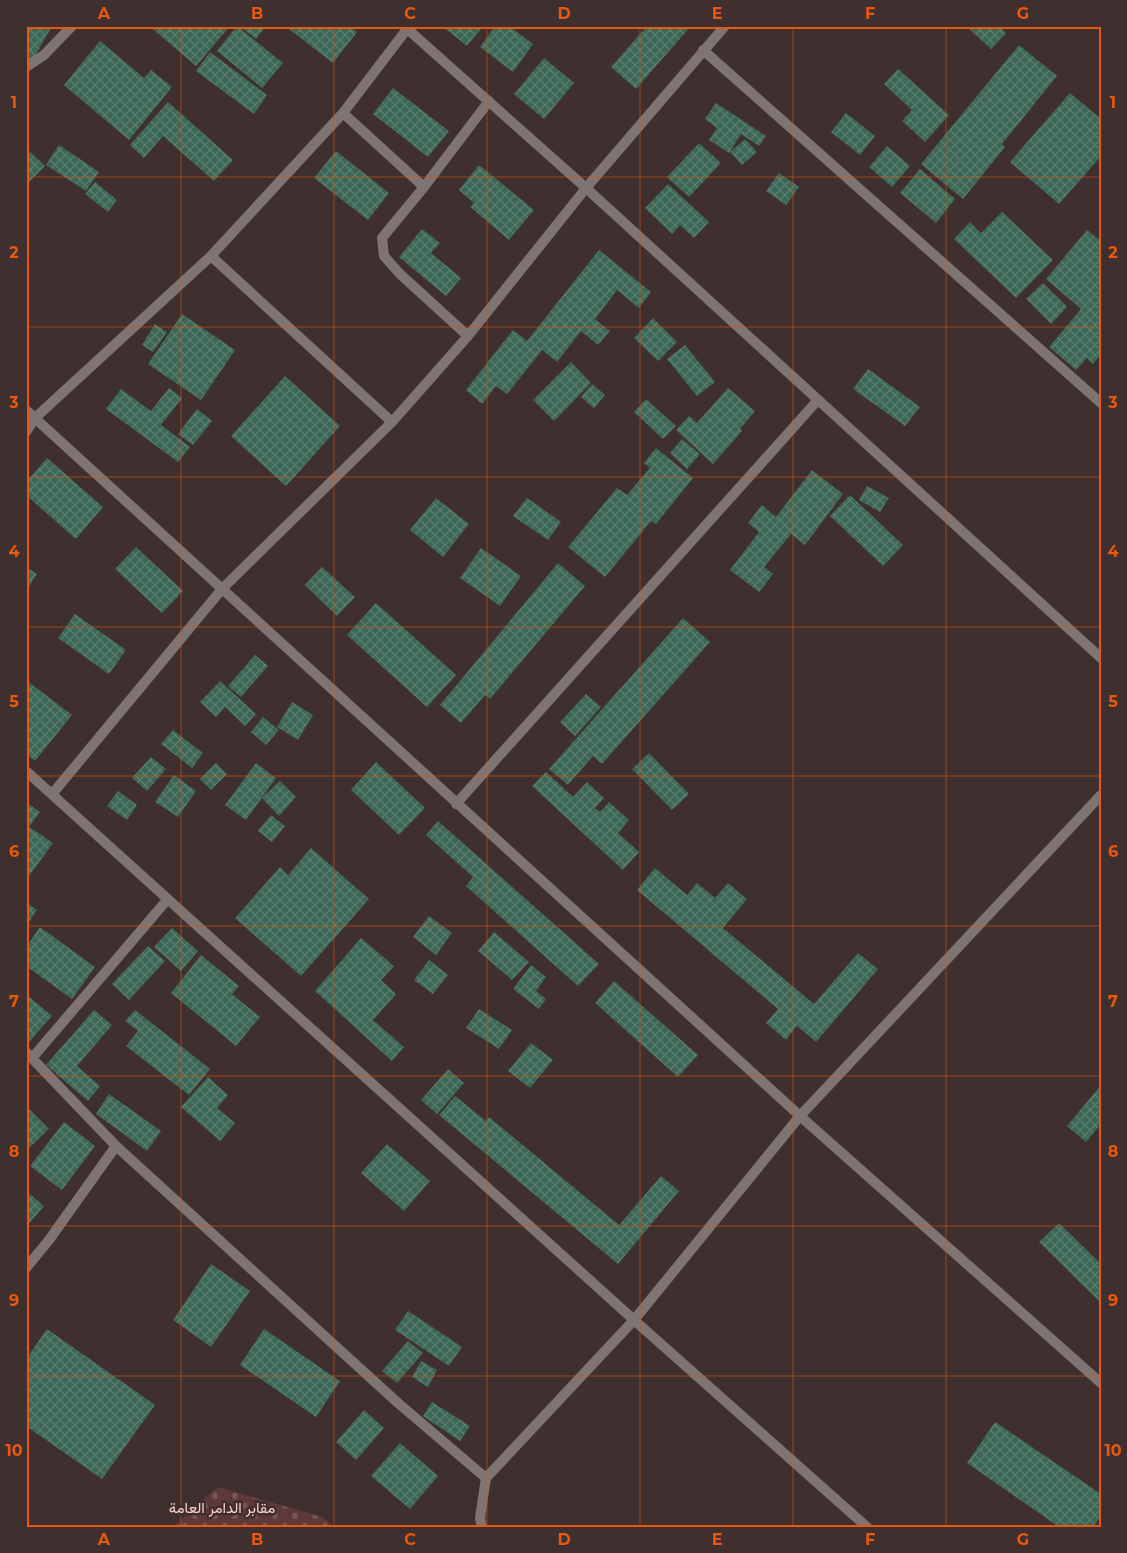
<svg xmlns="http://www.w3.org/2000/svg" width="1127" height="1553" font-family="Montserrat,Vazirmatn,sans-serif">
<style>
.cemetery{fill:url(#cemetery-stones)}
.building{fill:url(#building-cross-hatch)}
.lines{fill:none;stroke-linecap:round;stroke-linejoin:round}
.minor{stroke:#7e7474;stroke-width:10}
.tertiary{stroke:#7e7474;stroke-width:10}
.grid{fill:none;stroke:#e8590c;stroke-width:1;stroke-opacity:0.55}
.labels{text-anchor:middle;stroke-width:5;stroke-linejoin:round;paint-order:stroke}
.park-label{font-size:15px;fill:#fdcfce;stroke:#402f2f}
.neatline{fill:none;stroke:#e8590c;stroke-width:2}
.grid-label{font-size:16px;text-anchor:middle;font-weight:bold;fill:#e8590c}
</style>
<defs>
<pattern id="cemetery-stones" width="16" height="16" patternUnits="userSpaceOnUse" patternTransform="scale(1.25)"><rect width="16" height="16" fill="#5e3939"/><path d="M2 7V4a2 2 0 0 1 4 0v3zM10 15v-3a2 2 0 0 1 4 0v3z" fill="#765656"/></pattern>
<pattern id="building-cross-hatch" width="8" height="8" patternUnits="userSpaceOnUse" patternTransform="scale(1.25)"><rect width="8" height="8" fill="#3c6756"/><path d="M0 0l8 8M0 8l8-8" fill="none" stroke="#597d6e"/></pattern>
</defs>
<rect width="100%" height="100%" fill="#402f2f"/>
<path class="cemetery" d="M218,1487l104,30 13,10h-162z"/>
<path class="building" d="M26,26h26l-21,37 -5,-3z
M149,26h81l-34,40z
M237,26l46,37 -21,25 -45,-37z
M239,26h27l-10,13z
M285,26h64l8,6 -24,31z
M442,26h41l-16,20z
M495,26h14l24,18 -20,28 -33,-25z
M647,26h44l-55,63 -25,-22z
M966,26h33l7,7 -15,16z
M100,41l44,37 7,-8 21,17 -43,53 -65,-55z
M1019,45l38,31 -55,68 3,3 -42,52 -42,-35z
M210,52l57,43 -13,19 -58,-43z
M544,58l30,25 -30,36 -30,-25z
M898,69l51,46 -24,27 -23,-21 10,-11 -28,-26z
M393,88l56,43 -21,26 -55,-43z
M1070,93l31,26v37l-42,48 -49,-42z
M168,102l65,58 -19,21 -51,-45 -19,22 -14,-13z
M716,103l50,33 -7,10 -18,-12 -12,19 -20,-13 8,-12 -12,-9z
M846,113l29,23 -15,19 -29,-23z
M745,139l12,13 -15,13 -12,-13z
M699,143l22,20 -32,34 -22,-20z
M59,145l40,27 -13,19 -40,-26z
M887,146l23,20 -18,21 -23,-20z
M26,148l19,18 -19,19z
M336,151l53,42 -21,27 -54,-42z
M479,165l55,45 -25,30 -39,-33 4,-4 -15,-13z
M920,169l35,30 -19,24 -36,-30z
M779,173l20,14 -13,18 -20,-14z
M95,182l22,18 -9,12 -23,-18z
M668,184l41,38 -15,16 -14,-13 -8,9 -27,-26z
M1002,212l51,48 -37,38 -62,-59 16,-17 11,11z
M422,229l18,14 -9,10 30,25 -15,18 -47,-39z
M1087,230l14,11v113l-8,10 -6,-6 -11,12 -27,-23 32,-38 -35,-30z
M599,250l52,42 -12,16 -22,-18 -22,29 15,12 -12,14 -17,-14 -24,31 -15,-12 -35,44 -11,-8 -14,18 -16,-14 47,-60 14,11z
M1043,283l24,24 -16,17 -25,-25z
M182,314l53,36 -34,50 -53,-36z
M653,318l24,24 -19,19 -24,-23z
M155,324l12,8 -14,20 -11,-7z
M685,345l30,37 -18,14 -30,-37z
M571,362l20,21 -37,38 -21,-21z
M868,369l52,38 -15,19 -52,-37z
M285,376l55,50 -54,60 -55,-50z
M592,384l13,11 -11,13 -13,-11z
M169,388l13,10 -21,27 29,22 -12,15 -72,-53 15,-20 30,22z
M728,388l27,23 -15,18 2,2 -29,33 -37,-34 13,-14 8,7z
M646,399l30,27 -13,13 -29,-27z
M197,409l15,12 -19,24 -15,-11z
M682,439l18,15 -13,15 -17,-16z
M656,448l37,30 -37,46 -5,-3 -46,56 -37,-30 49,-59 10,7 23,-27 -6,-5z
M47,458l56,49 -27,32 -50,-44v-13z
M812,470l31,24 -38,51 -14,-11 -27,33 9,7 -14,18 -29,-22 29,-38 -11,-9 14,-18 14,12z
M867,486l22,12 -9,14 -21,-12z
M850,495l53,50 -20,21 -53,-50z
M436,498l33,26 -26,33 -33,-27z
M527,498l34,24 -13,18 -35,-24z
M136,547l47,44 -21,22 -47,-44z
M481,548l40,28 -21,30 -40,-28z
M558,563l27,23 -95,113 -5,-4 -24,28 -21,-18z
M26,567l11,7 -11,17z
M322,567l33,30 -18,19 -32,-31z
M376,603l80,72 -29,32 -80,-72z
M75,614l51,36 -17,24 -51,-36z
M683,618l27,24 -108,122 -9,-8 -25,29 -19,-16z
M255,655l13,11 -27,31 -13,-11z
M26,680l46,35 -37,46 -9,-7z
M220,681l36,33 -11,12 -20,-19 -9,10 -16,-15z
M586,694l15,13 -26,29 -15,-14z
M292,702l21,13 -15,25 -21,-13z
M263,717l16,13 -13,15 -15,-13z
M173,730l30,23 -11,15 -31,-24z
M649,753l40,41 -17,16 -40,-41z
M151,757l15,12 -19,22 -15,-13z
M376,762l49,46 -26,27 -48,-45z
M216,763l11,11 -16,16 -11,-11z
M256,763l20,15 -30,42 -21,-15z
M546,772l27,25 14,-15 17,16 -9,10 5,4 9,-10 20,18 -11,13 21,19 -16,18 -91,-84z
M174,775l22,16 -18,26 -23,-15z
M280,781l16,16 -17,19 -17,-18z
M118,791l19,14 -10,15 -20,-14z
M26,802l14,10 -11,15 24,16 -24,33 -3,-2z
M271,815l14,11 -13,16 -14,-11z
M438,821l161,143 -21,22 -112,-100 7,-9 -47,-42z
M311,848l58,51 -68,77 -66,-58 45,-51 8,8z
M655,868l32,27 10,-12 18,15 13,-15 19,16 -24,29 91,76 44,-51 20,16 -62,73 -19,-16 -11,14 -20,-17 12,-14 -141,-119z
M26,902l11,8 -11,16z
M429,916l23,17 -16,22 -23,-18z
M40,927l55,40 -23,32 -46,-33v-19z
M172,928l26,23 -17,20 -27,-24z
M494,932l35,30 -17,18 -34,-29z
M361,938l33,28 -13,14 15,14 -23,26 31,27 -12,14 -77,-70z
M148,946l17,15 -36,39 -17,-16z
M201,955l38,31 -7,8 28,23 -24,29 -65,-53z
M429,960l19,15 -15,19 -19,-14z
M531,965l15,12 -10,14 10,8 -7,10 -26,-20z
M614,981l84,74 -20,22 -83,-74z
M26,994l26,22 -26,29z
M479,1009l33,21 -13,19 -33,-21z
M94,1010l18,15 -35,41 23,20 -12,15 -42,-36z
M135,1010l75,59 -21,26 -63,-49 12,-15 -13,-10z
M531,1043l22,17 -23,28 -22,-17z
M448,1069l16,14 -27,31 -16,-14z
M208,1077l20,18 -11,13 18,15 -15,18 -39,-34z
M1101,1085v39l-15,18 -19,-16z
M109,1094l52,37 -14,20 -51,-37z
M455,1096l31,25 3,-4 130,108 42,-49 18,15 -61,73 -179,-149z
M26,1106l23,23 -23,22z
M64,1122l31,24 -33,44 -32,-24z
M387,1144l43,37 -26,30 -43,-38z
M30,1194l14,12 -18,21v-28z
M1059,1223l42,41v39l-62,-61z
M211,1264l39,27 -39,56 -38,-27z
M408,1311l54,36 -13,19 -54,-36z
M47,1329l108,76 -53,74 -76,-53v-67z
M264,1329l76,52 -24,36 -76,-52z
M408,1341l15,12 -26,30 -15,-12z
M421,1361l16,9 -9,17 -16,-10z
M432,1402l38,24 -10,15 -37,-25z
M364,1410l20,18 -28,32 -20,-18z
M995,1422l106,72v22l-8,11h-34l-92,-64z
M400,1443l38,33 -28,33 -39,-33z"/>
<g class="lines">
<path class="minor" d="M703,50l398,353
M26,67l18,-12 28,-29
M343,113l81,74 -42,51 2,18 16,18 68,62
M424,187l65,-86
M211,256l181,166
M26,410l774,706 301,267
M26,432l9,-14 176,-162 132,-143 64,-84
M26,771l608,549 233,207
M53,793l169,-204 170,-167 76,-86 118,-148 139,-162
M456,804l361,-403
M26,1052l90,94 282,257 88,75
M33,1057l134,-157
M26,1268l23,-28 67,-94
M482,1527l-2,-9 6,-40 148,-158 166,-204 301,-321"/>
<path class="tertiary" d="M404,26l182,162 515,470"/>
</g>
<path class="grid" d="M181,26v1501M334,26v1501M487,26v1501M640,26v1501M793,26v1501M946,26v1501M26,177h1075M26,327h1075M26,477h1075M26,627h1075M26,776h1075M26,926h1075M26,1076h1075M26,1226h1075M26,1376h1075"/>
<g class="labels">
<g class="park-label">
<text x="222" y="1513">مقابر الدامر العامة</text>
</g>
</g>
<rect width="1127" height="1553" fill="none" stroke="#402f2f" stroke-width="55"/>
<rect x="28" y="28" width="1072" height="1498" class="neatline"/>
<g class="grid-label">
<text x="104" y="19">A</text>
<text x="257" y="19">B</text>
<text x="410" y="19">C</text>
<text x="564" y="19">D</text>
<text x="717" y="19">E</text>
<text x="870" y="19">F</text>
<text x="1023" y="19">G</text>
<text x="14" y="108">1</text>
<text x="1113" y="108">1</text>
<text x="14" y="258">2</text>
<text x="1113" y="258">2</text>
<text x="14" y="408">3</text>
<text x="1113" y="408">3</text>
<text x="14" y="557">4</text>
<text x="1113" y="557">4</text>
<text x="14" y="707">5</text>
<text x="1113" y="707">5</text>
<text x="14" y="857">6</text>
<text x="1113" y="857">6</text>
<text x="14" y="1007">7</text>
<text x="1113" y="1007">7</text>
<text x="14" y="1157">8</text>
<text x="1113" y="1157">8</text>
<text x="14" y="1306">9</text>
<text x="1113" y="1306">9</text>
<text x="14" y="1456">10</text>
<text x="1113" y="1456">10</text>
<text x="104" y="1545">A</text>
<text x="257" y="1545">B</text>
<text x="410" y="1545">C</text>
<text x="564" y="1545">D</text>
<text x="717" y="1545">E</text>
<text x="870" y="1545">F</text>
<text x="1023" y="1545">G</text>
</g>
</svg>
